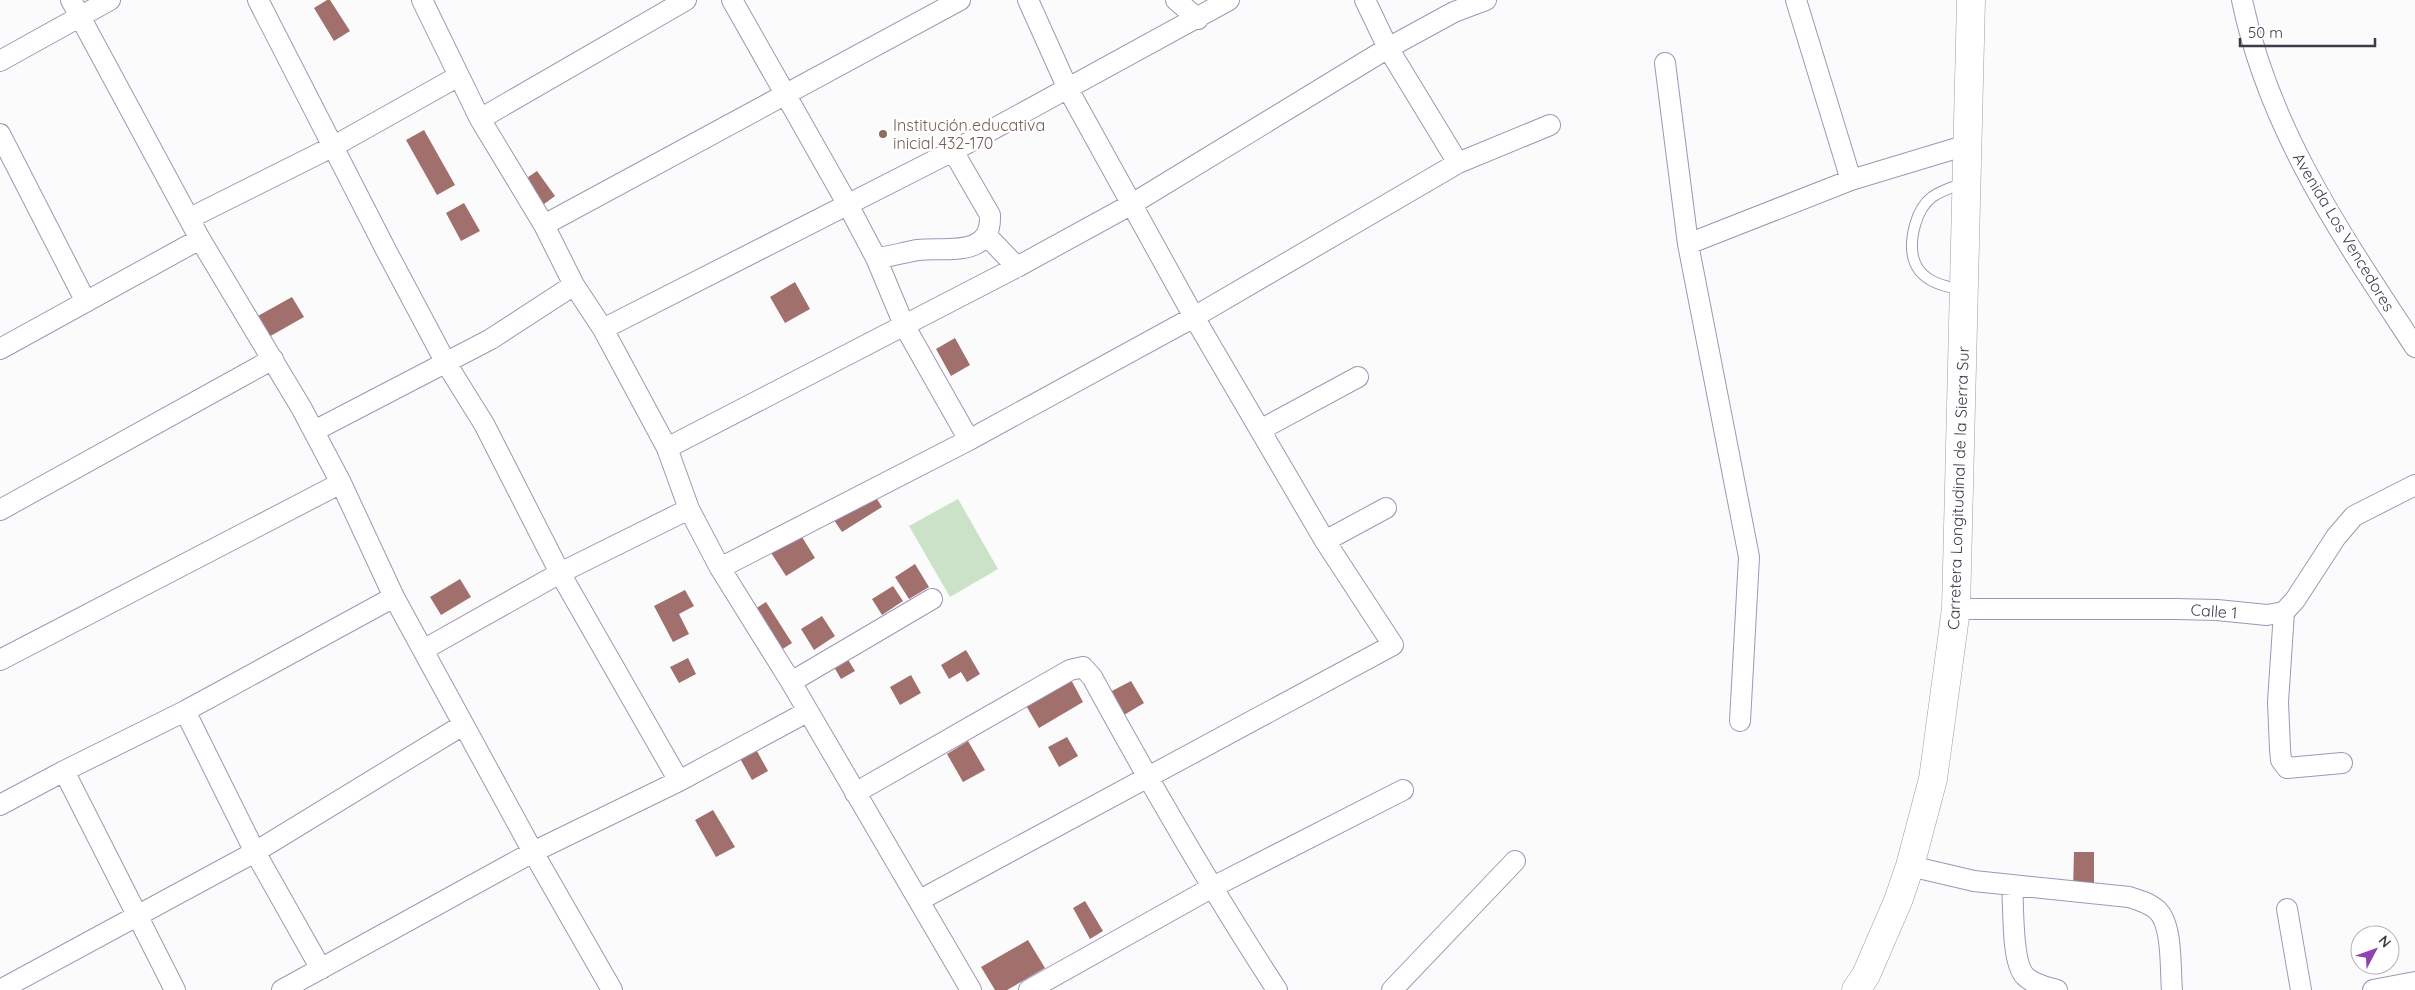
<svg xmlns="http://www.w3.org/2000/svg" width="2415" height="990" font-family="Quicksand,sans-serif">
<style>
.green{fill:#cbe2c9}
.building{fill:#a16f6c}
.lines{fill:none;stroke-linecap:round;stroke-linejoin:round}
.lane-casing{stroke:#a096b6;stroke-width:12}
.street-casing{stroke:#a096b6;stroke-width:22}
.highway-casing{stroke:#a096b6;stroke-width:29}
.lane{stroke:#fff;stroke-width:10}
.street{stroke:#fff;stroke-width:20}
.highway{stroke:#fff;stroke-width:28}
.education-dot{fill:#8d6e63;stroke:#fff;stroke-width:2}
.labels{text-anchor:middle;stroke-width:5;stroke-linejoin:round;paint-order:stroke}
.education-label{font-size:16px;fill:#785e54;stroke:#fff;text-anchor:start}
.street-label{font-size:16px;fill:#3f3a48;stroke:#fff}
</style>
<rect width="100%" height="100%" fill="#fbfbfb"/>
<path class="green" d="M958,499l40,70 -48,28 -41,-71z"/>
<path class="building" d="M327,0h3l20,31 -16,10 -20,-33z
M424,130l31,55 -18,10 -31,-55z
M537,171l18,25 -15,11 -19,-25z
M464,203l16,28 -19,10 -15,-28z
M795,282l15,27 -25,14 -15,-26z
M292,297l12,20 -37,21 -11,-21z
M955,338l15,27 -19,11 -15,-27z
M872,491l10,16 -40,25 -10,-15z
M797,529l18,29 -29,18 -18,-28z
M915,564l14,23 -20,12 -14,-22z
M460,579l11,18 -30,18 -11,-18z
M893,586l10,15 -21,14 -10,-16z
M685,590l9,16 -15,8 10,20 -16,8 -19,-36z
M766,602l26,41 -14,9 -26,-41z
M822,616l13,20 -21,14 -13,-21z
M966,650l14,24 -13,8 -6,-10 -12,7 -8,-14z
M844,653l11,18 -14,8 -11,-19z
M688,658l8,16 -17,9 -9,-16z
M911,675l10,18 -21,12 -10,-18z
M1069,676l14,26 -44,26 -15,-26z
M1131,681l13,22 -20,12 -14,-23z
M1067,737l11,19 -19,11 -11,-20z
M968,741l17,29 -22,12 -16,-28z
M753,744l15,27 -16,9 -15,-27z
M713,810l22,37 -19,10 -21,-37z
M2074,852h20v39h-21z
M1085,901l18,30 -13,8 -17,-31z
M1028,940l17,28 -38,22h-12l-14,-23z"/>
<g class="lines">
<defs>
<path id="lane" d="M1962,289c-39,-4 -58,-23 -47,-64 3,-11 8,-21 17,-28 10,-7 21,-10 32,-14"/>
<path id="street" d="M71,0l129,239 102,170 39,74 53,114 139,255 79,138
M258,0l129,252 59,111 38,61 76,149 119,208
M422,0l58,119 64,106 30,60 29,44 64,119 22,61 31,59 71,114 180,308
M732,0l116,205 28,53 28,67 65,115
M1176,0l22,19
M1365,0l23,48 70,115
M1796,0l55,180
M2242,0c27,131 101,237 173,347
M0,61l110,-61
M1665,63l23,181 163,-64 116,-35
M480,119l206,-119
M0,134l86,168
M190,218l144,-72 123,-69
M544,225l416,-225
M987,236l30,31
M1688,244l61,313 -9,164
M876,258c15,-1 28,-6 42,-8 29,-3 74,8 72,-35l-37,-64
M603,329l350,-178 276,-151
M0,349l200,-110
M1260,430l98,-53
M314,431l177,-92 83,-54
M667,448l350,-181 115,-63 256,-156 66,-36 32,-12
M0,510l273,-151
M1325,541l61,-33
M720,568l249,-128 225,-123 264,-154 92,-38
M1956,609h220l41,1 50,5 17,-3 11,-12 41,-63 18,-21 61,-31
M2284,612l-6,90 2,47 1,11 6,8 55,-5
M423,650l137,-77 129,-64
M0,660l341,-177
M791,682l141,-83
M185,711l70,141 66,117
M64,771l111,219
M855,793l215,-123 13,-3 9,10c59,108 118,210 185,313
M0,805l64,-34 121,-60 209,-114
M1910,866l64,15 155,16c10,3 20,6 28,13 16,14 13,59 15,80
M2012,885c2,21 -1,77 13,91 9,9 22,11 32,14
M920,900l473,-255 -68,-104 -131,-224 -126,-228 -40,-89
M2287,909l14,81
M0,990l255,-138 208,-127
M282,990l251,-138 146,-71 128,-69
M1029,990l182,-102 192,-98
M1392,990l123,-129
M2373,990l42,-8"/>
<path id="highway" d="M1856,990l10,-15 32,-74 12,-35 23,-87 23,-170 15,-609"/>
</defs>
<use href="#lane" class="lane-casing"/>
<use href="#street" class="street-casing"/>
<use href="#highway" class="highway-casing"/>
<use href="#lane" class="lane"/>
<use href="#street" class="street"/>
<use href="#highway" class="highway"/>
</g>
<circle class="education-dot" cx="883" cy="134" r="5"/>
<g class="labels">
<g class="education-label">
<text x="893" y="131">Institución educativa<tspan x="893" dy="18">inicial 432-170</tspan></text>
</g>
<g class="street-label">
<text transform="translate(2344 232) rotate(59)" y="6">Avenida Los Vencedores</text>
<text transform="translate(1958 488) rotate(-88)" y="6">Carretera Longitudinal de la Sierra Sur</text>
<text transform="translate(2214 611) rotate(4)" y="6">Calle 1</text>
</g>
</g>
<g transform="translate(2375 950) rotate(49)"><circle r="24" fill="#ffffff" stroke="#b2b0b6"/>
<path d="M0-4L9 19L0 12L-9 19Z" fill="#9242b2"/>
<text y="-8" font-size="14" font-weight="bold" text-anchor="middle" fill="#3f3a48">N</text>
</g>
<path d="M2240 38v8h135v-8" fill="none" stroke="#3f3a48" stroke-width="2.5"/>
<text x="2248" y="38" font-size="15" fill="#3f3a48" stroke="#ffffff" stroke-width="4" paint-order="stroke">50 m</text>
</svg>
